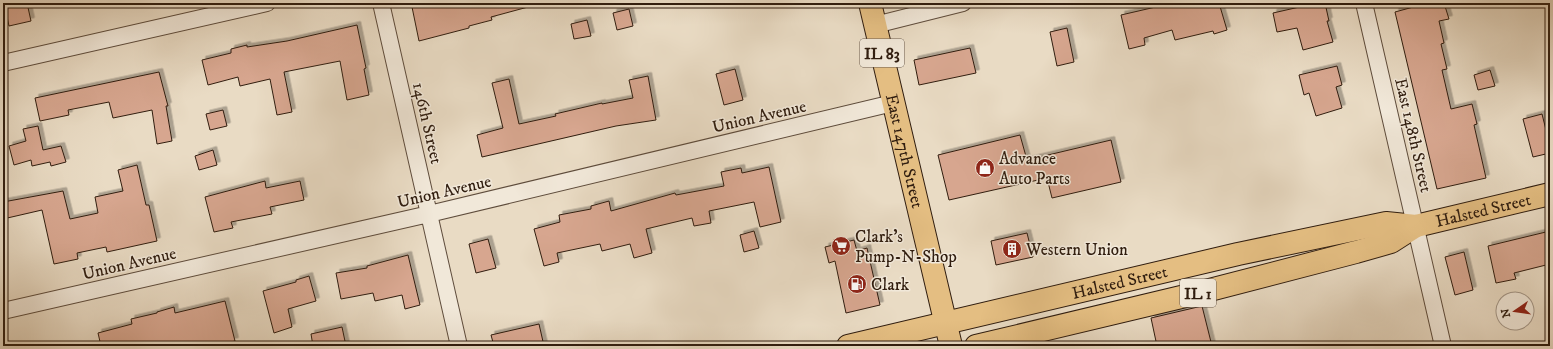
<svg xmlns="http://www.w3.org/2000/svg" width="1553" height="349" font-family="'IM FELL DW Pica',serif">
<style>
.building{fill:#d7a68f;stroke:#301d0f;filter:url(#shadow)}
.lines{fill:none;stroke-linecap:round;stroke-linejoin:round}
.street-casing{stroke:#5e4c3c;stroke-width:18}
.primary-casing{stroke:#301d0f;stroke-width:24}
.street{stroke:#f1e8d9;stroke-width:16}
.primary{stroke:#e4be82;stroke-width:22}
.labels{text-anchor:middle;stroke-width:3;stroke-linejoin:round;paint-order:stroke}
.shield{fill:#f1e8d9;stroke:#6a5a4c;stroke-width:1}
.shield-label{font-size:16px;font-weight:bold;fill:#301d0f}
.street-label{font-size:17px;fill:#301d0f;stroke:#f1e8d9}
.poi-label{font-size:17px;fill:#301d0f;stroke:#f1e8d9;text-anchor:start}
</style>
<defs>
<filter id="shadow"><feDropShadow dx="3.5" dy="-3.5" stdDeviation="0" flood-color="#0004"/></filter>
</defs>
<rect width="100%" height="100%" fill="#e9dbc4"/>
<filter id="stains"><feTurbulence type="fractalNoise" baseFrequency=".005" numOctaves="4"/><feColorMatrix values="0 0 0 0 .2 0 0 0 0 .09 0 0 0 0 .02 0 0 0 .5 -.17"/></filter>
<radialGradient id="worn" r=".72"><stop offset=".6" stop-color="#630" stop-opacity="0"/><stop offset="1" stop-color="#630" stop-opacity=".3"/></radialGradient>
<path class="building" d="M4,3h23l4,18 -22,5z
M430,3h98v4l-37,10 1,3 -23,6v2l-50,13 -7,-34z
M1173,3h46l8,27 -13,4 -1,-3 -38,9 -3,-10 -28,8 1,7 -16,4 -8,-34z
M1317,3h8l4,18h-2l6,21 -30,8 -6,-22 -20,4 -4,-19z
M1428,3h16l5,16 -10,2 5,22 -3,1 6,25 -5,1 9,39 21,-5 5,20 -3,1 12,53 -49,11 -42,-177z
M629,9l4,17 -16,4 -4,-17z
M587,20l4,16 -17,3 -3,-15z
M357,25l9,43 -2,1 5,26 -22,5 -7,-39 -56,11 8,40 -15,3 -7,-36 -30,7 -2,-9 -30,8 -6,-25 29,-7v-4l16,-4v2l40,-6z
M1067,28l7,34 -17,4 -7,-34z
M970,48l6,25 -57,12 -5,-25z
M1337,66l5,19 -6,2 6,21 -26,8 -7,-23 -5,2 -5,-20z
M735,69l8,31 -19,5 -8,-31z
M1490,70l5,16 -17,4 -4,-15z
M159,72l9,34h-2l6,35 -15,3 -5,-34 -39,8 -4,-16 -41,8 1,5 -29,6 -5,-23z
M648,76l8,44 -40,6 -134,31 -5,-22 26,-7 -11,-45 17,-4 10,45 37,-8 -1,-2 47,-11v1l31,-6 -4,-18z
M223,110l4,16 -17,4 -4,-16z
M1542,114l8,32v7l-17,4 -10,-38z
M38,126l5,24 18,-4 5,16 -15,4 -1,-4 -18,4 -1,-6 -17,5 -5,-19 17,-5 -3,-12z
M1020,135l7,25 84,-20 10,42 -69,16 -5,-20 -98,22 -11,-45z
M213,150l4,15 -18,5 -4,-14z
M137,165l9,40h3l8,36 -50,11 -1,-5 -29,6 1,6 -24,5 -12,-54 -39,9v-17l60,-11 7,28 28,-6 -3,-16 28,-6 -5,-21z
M769,167l12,55 -21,5 -6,-25 -45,9 2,12 -17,3 -2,-8 -46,11 6,24 -18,5 -4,-14 -28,7 -2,-7 -43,9 2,9 -15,4 -10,-37 26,-7 -1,-7 32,-6v-3l18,-5 2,10 64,-18 1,2 48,-9 -3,-14 20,-4 1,5z
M265,181l1,7 34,-7 4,19 -34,7 2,7 -41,8 2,6 -19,4 -9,-35z
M754,231l5,17 -15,4 -4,-17z
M1550,231v33l-36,9 2,6 -20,4 -8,-37z
M1027,233l6,24 -37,8 -5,-24z
M488,239l8,29 -20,5 -7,-29z
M854,240l3,11 10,-3 13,57 -34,8 -11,-52 -6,2 -4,-16z
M1464,252l9,38 -18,5 -10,-38z
M408,255l12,50 -15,4 -3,-14 -27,6 -2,-8 -32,6 -5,-26 31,-5v-2z
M309,276l7,25 -28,8 4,18 -18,6 -11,-42 33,-9v-2z
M225,301l10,40 -22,5h-112l-3,-13 34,-9 -1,-5 26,-6v-1l17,-5 1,6z
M1202,306l10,40h-55l-6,-28z
M539,324l5,22h-50l-3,-11z
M342,327l4,19h-33l-2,-12z"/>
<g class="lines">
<defs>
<path id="street" d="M381,3l78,343
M1364,3l79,343
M875,25l88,-22
M3,63l264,-60
M3,311l426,-97 464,-111"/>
<g id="primary">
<path id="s1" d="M870,3l81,343"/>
<path id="s2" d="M848,346l390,-92 148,-31 30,3 134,-32"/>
<path d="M976,346l222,-53 158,-41 35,-10 25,-16"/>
</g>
</defs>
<use href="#street" class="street-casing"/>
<use href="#primary" class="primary-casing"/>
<use href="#street" class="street"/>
<use href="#primary" class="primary"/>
</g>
<defs>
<symbol id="shop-disc" viewBox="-11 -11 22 22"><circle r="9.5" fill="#8f2418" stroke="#f1e8d9"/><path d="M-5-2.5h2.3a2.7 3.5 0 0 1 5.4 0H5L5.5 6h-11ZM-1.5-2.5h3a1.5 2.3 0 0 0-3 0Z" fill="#fff"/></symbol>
<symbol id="supermarket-disc" viewBox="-11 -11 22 22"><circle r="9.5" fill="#8f2418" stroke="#f1e8d9"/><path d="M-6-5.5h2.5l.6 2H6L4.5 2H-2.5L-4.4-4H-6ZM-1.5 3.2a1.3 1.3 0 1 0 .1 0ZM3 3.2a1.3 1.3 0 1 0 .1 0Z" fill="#fff"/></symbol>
<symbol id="building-disc" viewBox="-11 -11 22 22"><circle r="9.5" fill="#8f2418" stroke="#f1e8d9"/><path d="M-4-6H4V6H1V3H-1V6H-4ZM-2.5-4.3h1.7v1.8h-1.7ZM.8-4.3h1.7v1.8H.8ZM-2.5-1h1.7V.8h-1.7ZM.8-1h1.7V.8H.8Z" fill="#fff"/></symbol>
<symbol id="fuel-disc" viewBox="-11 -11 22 22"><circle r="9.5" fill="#8f2418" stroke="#f1e8d9"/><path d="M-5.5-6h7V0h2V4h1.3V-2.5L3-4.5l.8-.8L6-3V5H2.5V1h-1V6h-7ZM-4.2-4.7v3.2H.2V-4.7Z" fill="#fff"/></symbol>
</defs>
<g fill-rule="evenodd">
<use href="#shop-disc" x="974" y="157" width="22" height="22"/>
<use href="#supermarket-disc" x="830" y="235" width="22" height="22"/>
<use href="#building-disc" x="1001" y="238" width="22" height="22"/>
<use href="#fuel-disc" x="846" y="273" width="22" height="22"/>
</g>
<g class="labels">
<g class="shield">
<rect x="860" y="39" width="44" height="28" rx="3"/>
<rect x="1180" y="279" width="36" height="28" rx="3"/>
</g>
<g class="shield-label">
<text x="882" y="59">IL 83</text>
<text x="1198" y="299">IL 1</text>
</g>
<g class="street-label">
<text transform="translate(759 116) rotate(-13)" y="6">Union Avenue</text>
<text transform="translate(428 123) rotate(77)" y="6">146th Street</text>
<text transform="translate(1414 135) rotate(77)" y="6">East 148th Street</text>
<text dy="6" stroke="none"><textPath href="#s1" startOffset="152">East 147th Street</textPath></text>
<text transform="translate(444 191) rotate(-13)" y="6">Union Avenue</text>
<text dy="6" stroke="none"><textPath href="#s2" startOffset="651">Halsted Street</textPath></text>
<text transform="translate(129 263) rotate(-13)" y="6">Union Avenue</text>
<text dy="6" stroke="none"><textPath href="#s2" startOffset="279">Halsted Street</textPath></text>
</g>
<g class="poi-label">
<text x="999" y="164">Advance<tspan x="999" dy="20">Auto Parts</tspan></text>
<text x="855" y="242">Clark's<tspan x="855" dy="20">Pump-N-Shop</tspan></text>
<text x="1026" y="255">Western Union</text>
<text x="871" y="290">Clark</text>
</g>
</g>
<rect width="1553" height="349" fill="none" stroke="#e9dbc4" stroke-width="16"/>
<rect x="4" y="4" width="1545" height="341" fill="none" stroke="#301d0f" stroke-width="2"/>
<rect x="8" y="8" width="1537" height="333" fill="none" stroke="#301d0f"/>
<g transform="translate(1515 311) rotate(257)"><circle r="19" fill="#f1e8d9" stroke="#a49788"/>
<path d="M0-3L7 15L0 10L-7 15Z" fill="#8f2418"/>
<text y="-6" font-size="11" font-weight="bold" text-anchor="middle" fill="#301d0f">N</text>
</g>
<rect width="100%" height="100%" filter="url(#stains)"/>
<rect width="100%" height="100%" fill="url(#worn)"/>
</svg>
